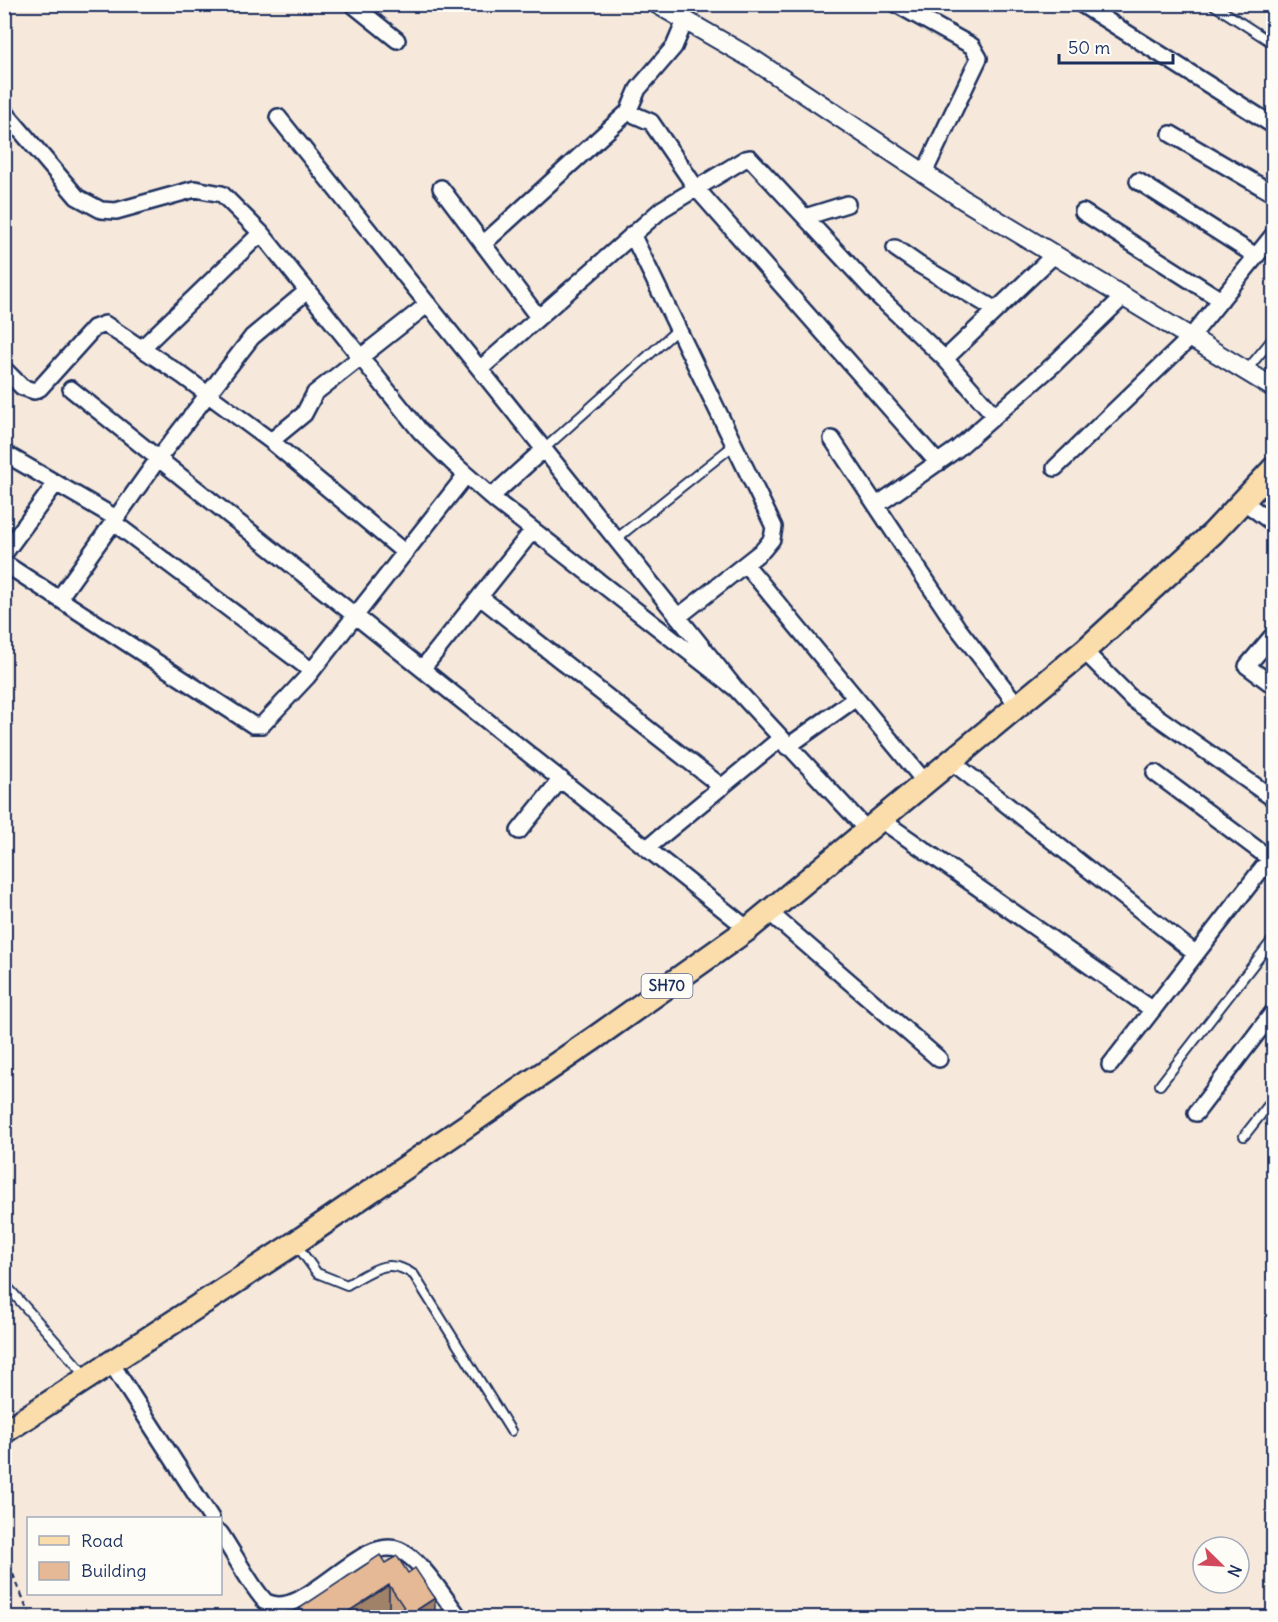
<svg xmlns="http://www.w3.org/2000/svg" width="1278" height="1622" font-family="Delius,sans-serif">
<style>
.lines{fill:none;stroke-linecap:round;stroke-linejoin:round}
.service-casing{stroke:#1b2f5e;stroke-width:12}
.minor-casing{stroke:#1b2f5e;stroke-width:20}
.tertiary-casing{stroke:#1b2f5e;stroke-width:22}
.primary-casing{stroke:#1b2f5e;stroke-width:27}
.path{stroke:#1b2f5e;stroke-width:3;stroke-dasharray:6 4.5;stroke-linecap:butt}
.service{stroke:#fdfcf7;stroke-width:8}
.minor{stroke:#fdfcf7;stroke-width:15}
.tertiary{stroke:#fdfcf7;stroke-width:18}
.primary{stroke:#fbddab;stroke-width:22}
.wall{fill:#c59f80;stroke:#1b2f5e;stroke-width:1.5}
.shaded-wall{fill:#a08268;stroke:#1b2f5e;stroke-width:1.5}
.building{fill:#e5b995;stroke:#1b2f5e;stroke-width:1.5}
.labels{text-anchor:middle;stroke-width:6;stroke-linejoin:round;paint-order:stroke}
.shield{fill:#fdfcf7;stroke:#5f6c8c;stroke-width:1.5}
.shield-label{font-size:15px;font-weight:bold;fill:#1b2f5e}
</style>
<rect width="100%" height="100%" fill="#f6e8da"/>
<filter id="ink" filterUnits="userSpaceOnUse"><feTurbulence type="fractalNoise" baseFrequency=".0167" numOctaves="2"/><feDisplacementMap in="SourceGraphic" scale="12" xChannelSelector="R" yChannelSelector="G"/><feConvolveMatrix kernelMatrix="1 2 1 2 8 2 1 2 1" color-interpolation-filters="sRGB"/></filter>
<g filter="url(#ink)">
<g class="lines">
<defs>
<path id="service" d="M1212,4l62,40
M1246,371l28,-34
M544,449l134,-120
M616,539l118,-94
M1160,1085l114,-147
M1244,1136l30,-38
M296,1244l21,29 30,12c25,-14 40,-29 67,-10l97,156
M4,1283l83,94"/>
<path id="minor" d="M352,4l45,36
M896,4l76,42 7,12 -55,115
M1081,4l193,122
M4,111l73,86 24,13 15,1 79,-22 27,5 39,39 159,198 34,33 42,37 239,187
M628,112l23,10 45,66 242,275
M278,117l457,571 132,142
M1171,134l103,60
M1138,181l118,75
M441,188l97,129
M1083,212l138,88
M805,217l42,-13
M632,234l142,293 -2,12 -9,11 -85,67
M483,244l145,-132 10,-23 36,-42 11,-26
M895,248l23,16 78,46
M142,348l119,-115
M945,359l109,-104
M4,369l18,18 12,4 6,-3 54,-60 11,-4 78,52 88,65 33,-27 11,-21 113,-89
M480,369l182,-160 83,-50 5,-1 128,138 67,63 50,57
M71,389l677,540
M832,439l125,188 61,79
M271,441l133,111
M4,453l112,65
M1055,468l135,-130 84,-104
M491,497l53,-48
M1243,501l31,23
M877,505l80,-56 96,-84 70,-68
M113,522l199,149
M4,554l52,-71
M4,563l249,162h9l45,-48 159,-202
M746,565l179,217
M60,597l98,-138 94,-122 55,-46
M480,597l242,190
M1274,634l-27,32 27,20
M1084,651l48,48 142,100
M422,669l111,-139
M787,747l69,-49
M951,761l245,193
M1155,773l114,85
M880,819l273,191
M519,831l42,-52
M647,848l133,-109
M769,912l170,147
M1110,1065l164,-212
M1196,1113l78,-102
M111,1363l100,155
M220,1533c12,17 32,56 46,69 39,20 94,-68 133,-52 22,9 45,48 61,68"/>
<path id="tertiary" d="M657,4l97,56 210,140 310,188"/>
<path id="primary" d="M4,1432l291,-189 301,-206 152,-108 336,-278 129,-118 61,-65"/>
</defs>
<use href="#service" class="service-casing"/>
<use href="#minor" class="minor-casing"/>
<use href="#tertiary" class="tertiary-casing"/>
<use href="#primary" class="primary-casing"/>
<path class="path" d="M4,1554l27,64"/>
<use href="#service" class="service"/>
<use href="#minor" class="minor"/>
<use href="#tertiary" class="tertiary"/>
<use href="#primary" class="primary"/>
</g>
<path class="wall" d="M385,1563l50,54h-39l-7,-9 -14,9h-75v-9z"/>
<path class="shaded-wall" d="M389,1585v23l-14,9h-35z
M435,1598v19h-26v-2z"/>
<path class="building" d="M380,1555l5,8 12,-7 11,17 7,-5 20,30 -26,17 -20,-30 -49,32h-37l2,-1 -5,-8z
M288,1611l4,6h-13z"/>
</g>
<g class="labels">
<rect class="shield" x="641.5" y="974" width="51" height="24" rx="4.5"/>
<g class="shield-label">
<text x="667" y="991">SH70</text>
</g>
</g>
<rect width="1278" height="1622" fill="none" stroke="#fdfcf7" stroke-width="24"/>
<rect x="12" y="12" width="1254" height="1598" fill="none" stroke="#1b2f5e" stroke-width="2" filter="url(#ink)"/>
<rect x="27" y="1517" width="195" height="78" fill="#fdfcf7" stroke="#a3aaba" stroke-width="1.5"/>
<rect x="39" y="1536" width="30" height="9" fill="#fbddab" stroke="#a3aaba" stroke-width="1.5"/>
<text x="81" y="1547" font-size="18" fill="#1b2f5e">Road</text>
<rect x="39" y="1562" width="30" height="18" fill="#e5b995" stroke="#a3aaba" stroke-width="1.5"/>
<text x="81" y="1577" font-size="18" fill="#1b2f5e">Building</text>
<g transform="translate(1221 1565) rotate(114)"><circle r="28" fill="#fdfcf7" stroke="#a3aaba" stroke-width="1.5"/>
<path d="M0-4.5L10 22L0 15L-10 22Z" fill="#d1495b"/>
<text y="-9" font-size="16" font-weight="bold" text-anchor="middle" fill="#1b2f5e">N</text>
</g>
<path d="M1059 54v9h114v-9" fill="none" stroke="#1b2f5e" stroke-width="3"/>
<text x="1068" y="54" font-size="18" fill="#1b2f5e" stroke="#fdfcf7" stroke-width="4.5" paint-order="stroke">50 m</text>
</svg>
